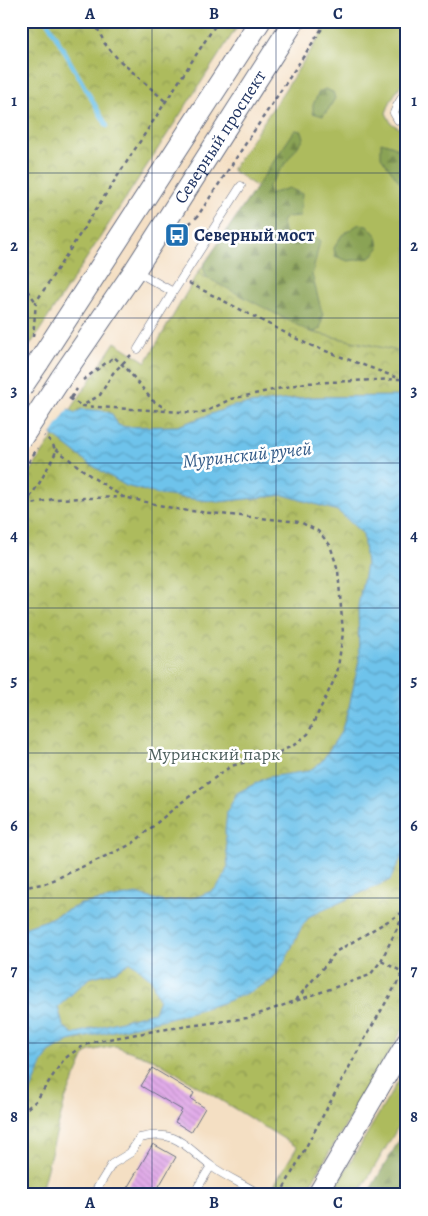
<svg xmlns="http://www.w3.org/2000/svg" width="428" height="1216" font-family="Alegreya,serif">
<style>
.grass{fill:#adbb5d;stroke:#64755e}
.forest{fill:url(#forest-firs);stroke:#526959}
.park{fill:url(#park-crowns);stroke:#64755e}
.water{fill:url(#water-waves);stroke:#4479a4;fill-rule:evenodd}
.pier{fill:#f4dfc3}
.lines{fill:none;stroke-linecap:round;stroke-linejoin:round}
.stream{stroke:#6ec3eb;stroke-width:4.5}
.building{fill:url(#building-back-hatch)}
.service-casing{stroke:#676d81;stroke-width:9}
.tertiary-casing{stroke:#676d81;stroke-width:21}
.secondary-casing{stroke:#676d81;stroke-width:23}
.path{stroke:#676d81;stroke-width:2.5;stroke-dasharray:4 4;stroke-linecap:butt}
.service{stroke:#fff;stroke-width:8}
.tertiary{stroke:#fff;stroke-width:19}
.secondary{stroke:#fff;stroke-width:21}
.secondary-bridge-casing{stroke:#676d81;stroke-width:23;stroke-linecap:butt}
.path-bridge{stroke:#676d81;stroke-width:2.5;stroke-dasharray:4 4;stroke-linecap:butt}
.secondary-bridge{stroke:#fff;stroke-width:21}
.grid{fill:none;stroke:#1b2f5e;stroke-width:1;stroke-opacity:0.55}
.labels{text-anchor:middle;stroke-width:5;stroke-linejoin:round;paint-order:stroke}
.street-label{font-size:18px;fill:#1b2f5e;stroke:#fff}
.poi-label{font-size:18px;font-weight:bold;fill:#1b2f5e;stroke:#fff;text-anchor:start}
.park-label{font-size:18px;fill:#4e605e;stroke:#fff}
.water-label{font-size:19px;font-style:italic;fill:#345b88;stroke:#fff}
.neatline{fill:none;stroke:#1b2f5e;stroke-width:2}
.grid-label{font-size:16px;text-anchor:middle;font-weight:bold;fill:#1b2f5e}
</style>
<defs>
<pattern id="forest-firs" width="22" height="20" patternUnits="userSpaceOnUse" patternTransform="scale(1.25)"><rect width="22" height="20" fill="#8aa354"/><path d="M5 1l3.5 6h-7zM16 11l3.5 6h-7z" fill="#708549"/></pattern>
<pattern id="park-crowns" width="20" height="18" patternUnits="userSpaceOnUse" patternTransform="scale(1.25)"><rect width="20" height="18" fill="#adbb5d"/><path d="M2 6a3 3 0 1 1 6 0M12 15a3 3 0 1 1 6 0" fill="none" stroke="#8c9850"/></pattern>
<pattern id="water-waves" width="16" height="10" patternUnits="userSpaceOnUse" patternTransform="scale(1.25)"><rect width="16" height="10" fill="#6ec3eb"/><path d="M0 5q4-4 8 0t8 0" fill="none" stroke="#5a9fc2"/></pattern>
<pattern id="building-back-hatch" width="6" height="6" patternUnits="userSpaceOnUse" patternTransform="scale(1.25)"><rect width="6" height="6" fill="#e1abe8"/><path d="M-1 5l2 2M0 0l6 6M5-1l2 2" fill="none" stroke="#c093c9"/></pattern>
</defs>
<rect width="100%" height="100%" fill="#fff"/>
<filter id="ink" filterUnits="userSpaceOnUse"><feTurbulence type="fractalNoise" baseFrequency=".02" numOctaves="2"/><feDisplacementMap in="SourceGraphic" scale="10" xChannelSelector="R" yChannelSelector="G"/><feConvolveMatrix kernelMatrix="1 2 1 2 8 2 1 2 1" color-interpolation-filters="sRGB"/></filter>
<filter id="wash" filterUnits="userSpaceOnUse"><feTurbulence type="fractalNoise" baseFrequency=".0096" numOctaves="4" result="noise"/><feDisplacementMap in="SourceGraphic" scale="20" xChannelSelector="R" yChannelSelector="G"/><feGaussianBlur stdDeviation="1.12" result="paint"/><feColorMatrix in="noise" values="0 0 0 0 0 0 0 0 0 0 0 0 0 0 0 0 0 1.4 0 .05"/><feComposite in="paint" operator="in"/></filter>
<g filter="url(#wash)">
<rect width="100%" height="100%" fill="#f4dfc3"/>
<path class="grass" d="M330,21h77v54l-16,25 -5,13 5,10 16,10v220l-97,-21 -112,-59 59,-86 -25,-17z
M407,1066v46l-49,83h-27z"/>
<path class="forest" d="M325,89l8,3 2,6 -7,12 -5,6 -10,-3v-8l6,-13z
M295,130l7,1 2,7 -36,49 2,7 19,-6 13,6 -2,22 -14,1 -4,5 3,13 29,1 6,5 -8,34 11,41 -3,13 -6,3h-22l-83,-47 -6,-19z
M381,142l13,4 13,13v33l-26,-35z
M359,224l8,1 10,11 2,12 -9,10 -22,3 -13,-5 -1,-8 8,-13z
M407,1127v68h-40z"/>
<path class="park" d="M21,21h220l-220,338z
M198,273l112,59 97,21v669l-103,173h-36l29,-48 -142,-87 -40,-14 -25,5 -5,4 -20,45 -25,95h-19v-709l94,-144 31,20z"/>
<path class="water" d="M21,378l54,35 7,-4 23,2 7,3 6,11 8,2 52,-1 55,-20 76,-9 98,-1v450l-17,34 -80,36 -8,10 -16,33 -13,20 -23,13 -28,11 -56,16 -97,22 -20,12 -6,9 -15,36 -7,5v-174l23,-8 37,-17 56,-10 27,8 33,-5 17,-7 8,-9 6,-15 -3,-35 2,-19 10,-19 31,-16 41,-6 13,-10 19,-29 8,-25 10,-46 -1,-55 8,-41 -3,-31 -25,-23 -54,-16 -66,7 -57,-7 -35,-9 -38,-23 -35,-28 -32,-20zM131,962l20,17 8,21 -5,12 -81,22 -10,-8 -5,-19 31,-29 27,-7z"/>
<path class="pier" d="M21,375l49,31 -20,30 -29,-19z"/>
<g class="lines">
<path class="stream" d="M47,21l60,105"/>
</g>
<g id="blocks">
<path class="building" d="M152,1068l42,25 -3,6 14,9 -14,24 -16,-10 7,-12 -41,-24z
M153,1144l23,13 -22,38h-31z"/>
</g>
</g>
<g filter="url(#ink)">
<use href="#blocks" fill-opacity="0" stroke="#676d81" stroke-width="1"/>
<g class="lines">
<defs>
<path id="service" d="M407,89l-10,17 -3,7 4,7 9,6
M136,271l37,21 68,-106
M138,349l35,-57
M93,1195l19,-31 18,-11 10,-15c38,-9 44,8 71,28 15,11 34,19 50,29
M193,1195l18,-29"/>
<path id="tertiary" d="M317,1195l90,-154"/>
<g id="secondary">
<path d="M38,363l222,-342"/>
<path id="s1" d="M61,378l74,-108 159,-249"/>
</g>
</defs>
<use href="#service" class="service-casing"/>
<use href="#tertiary" class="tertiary-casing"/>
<use href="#secondary" class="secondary-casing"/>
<path class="path" d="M94,21l11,23 13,15 47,42
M183,229l14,-12 130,-196
M189,283l118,61 91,34
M21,286l5,3 10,13
M21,297l5,-8
M33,337l3,-35 182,-281
M131,355l-18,18 -13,22 -18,11 116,7 9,-2 24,-12 74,-16 94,-4 8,1
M83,380l31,-23 13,12 25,31 14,9
M69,398l13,8
M56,449l36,28 31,20
M21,509l4,-41 8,-13
M21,511l19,-29 15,-28c1,-8 -5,-14 -11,-18
M21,888l26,-5 85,-39 46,-39 53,-39 40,-10 23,-11 14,-11 29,-60 6,-41 -5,-63 -8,-25 -12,-14 -18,-9 -119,-12 -57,-13 -71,2 -21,5 -5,-2
M381,961l26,-53
M296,1000l41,-49 68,-40
M21,1113l15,-12 28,-42 14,-10 14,-7 68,-12 87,-12 123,-43 11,-14 26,13
M280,1195l80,-148 47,-81"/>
<use href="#service" class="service"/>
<use href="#tertiary" class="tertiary"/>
<use href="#secondary" class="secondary"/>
<defs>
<path id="secondary-bridge" d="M21,388l17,-25
M21,439l40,-61"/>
</defs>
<use href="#secondary-bridge" class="secondary-bridge-casing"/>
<path class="path-bridge" d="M71,398l6,-9
M33,455l5,-7"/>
<use href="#secondary-bridge" class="secondary-bridge"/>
</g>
</g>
<path class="grid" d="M152,21v1174M276,21v1174M21,173h386M21,318h386M21,463h386M21,608h386M21,753h386M21,898h386M21,1043h386"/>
<defs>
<symbol id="bus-square" viewBox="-11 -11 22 22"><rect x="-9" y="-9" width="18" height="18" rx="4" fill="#1f6fb2" stroke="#fff"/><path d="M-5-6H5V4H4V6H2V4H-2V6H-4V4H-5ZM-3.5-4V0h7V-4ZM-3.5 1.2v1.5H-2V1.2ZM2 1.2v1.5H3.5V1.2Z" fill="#fff"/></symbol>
</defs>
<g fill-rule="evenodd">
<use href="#bus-square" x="163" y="221" width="28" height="28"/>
</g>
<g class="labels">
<g class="street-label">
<text dy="6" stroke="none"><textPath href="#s1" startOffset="289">Северный проспект</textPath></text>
</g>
<g class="poi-label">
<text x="194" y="241">Северный мост</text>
</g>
<g class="park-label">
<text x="214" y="760">Муринский парк</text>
</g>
<g class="water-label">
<text transform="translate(247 454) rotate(-6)" y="7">Муринский ручей</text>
</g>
</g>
<rect width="428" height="1216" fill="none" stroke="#fff" stroke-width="55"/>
<rect x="28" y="28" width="372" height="1160" class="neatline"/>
<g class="grid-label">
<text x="90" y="19">A</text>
<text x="214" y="19">B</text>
<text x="338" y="19">C</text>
<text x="14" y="106">1</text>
<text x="414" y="106">1</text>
<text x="14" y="251">2</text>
<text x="414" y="251">2</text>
<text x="14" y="396">3</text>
<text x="414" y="396">3</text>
<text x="14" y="541">4</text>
<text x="414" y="541">4</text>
<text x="14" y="686">5</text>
<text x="414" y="686">5</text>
<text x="14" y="831">6</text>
<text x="414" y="831">6</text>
<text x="14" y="976">7</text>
<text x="414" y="976">7</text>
<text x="14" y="1122">8</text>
<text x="414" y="1122">8</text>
<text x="90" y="1208">A</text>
<text x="214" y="1208">B</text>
<text x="338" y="1208">C</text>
</g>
</svg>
